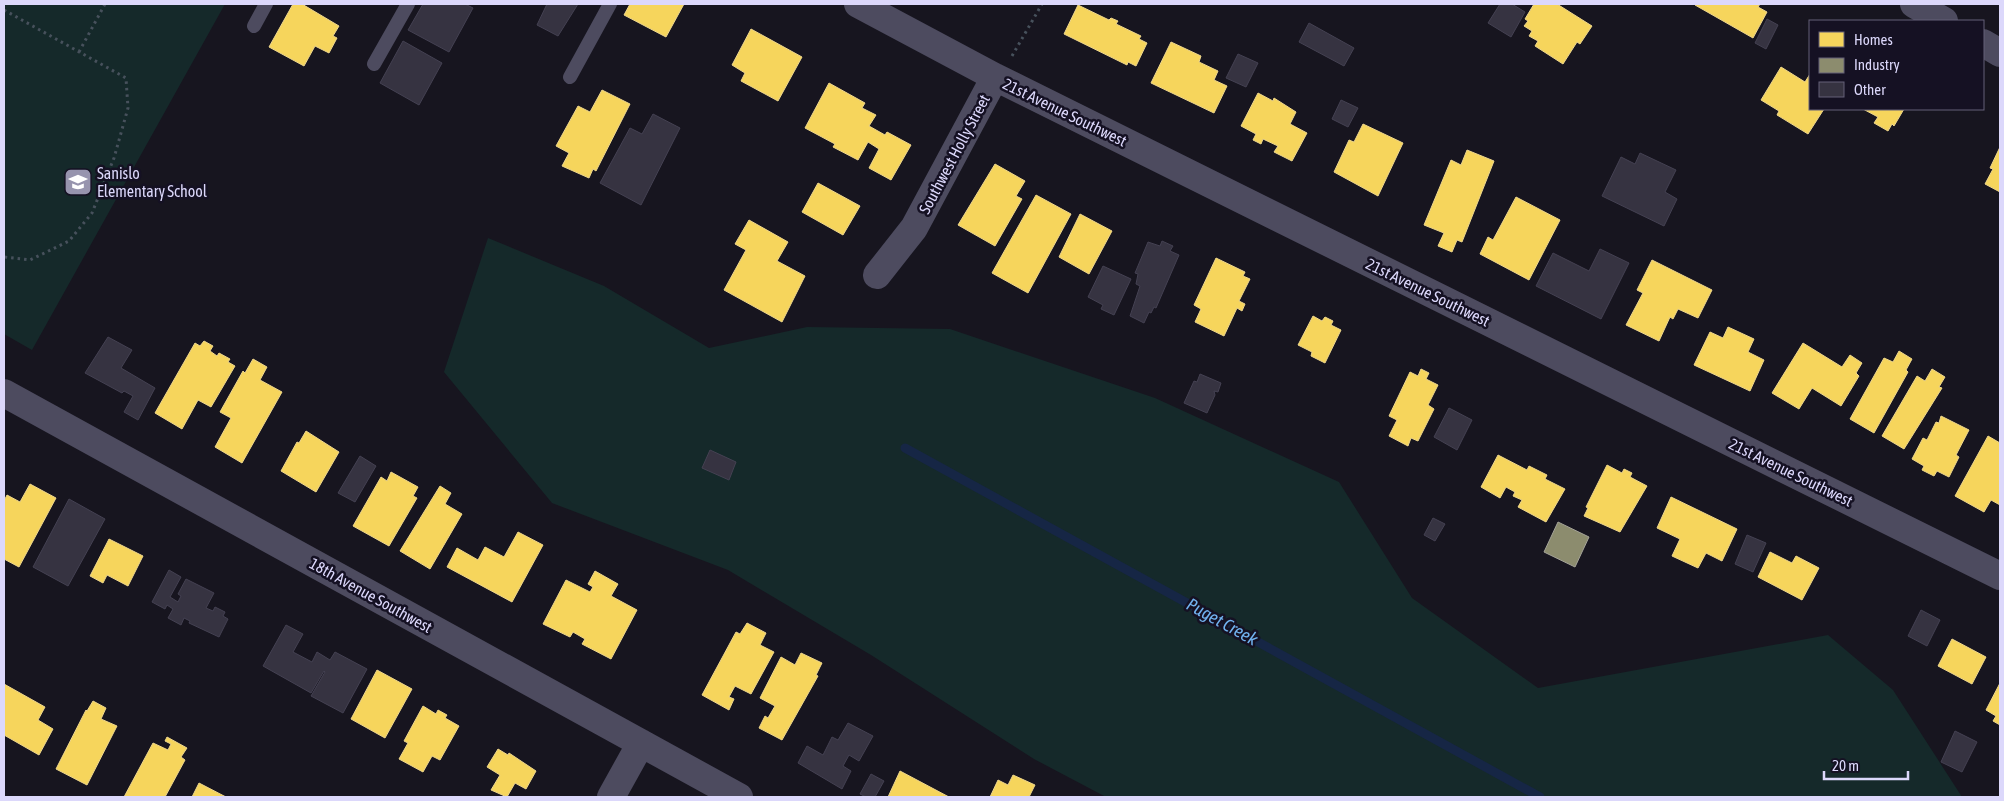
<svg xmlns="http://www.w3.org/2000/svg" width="2004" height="801" font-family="'Asap Condensed',sans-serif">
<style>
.green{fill:#15292a}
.homes{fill:#f6d55c;stroke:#eed68c}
.industry{fill:#8c8c6e;stroke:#a4a398}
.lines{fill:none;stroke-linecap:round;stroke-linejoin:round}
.stream{stroke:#162645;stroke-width:9}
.building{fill:#363341;stroke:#444152}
.path{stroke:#47515c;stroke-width:3;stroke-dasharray:2.5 4;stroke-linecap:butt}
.lane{stroke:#4d4b5f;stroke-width:14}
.street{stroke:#4d4b5f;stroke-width:28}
.labels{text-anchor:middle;stroke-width:5;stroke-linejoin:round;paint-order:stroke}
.street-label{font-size:16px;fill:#dcd8fb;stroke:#151123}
.poi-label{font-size:16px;fill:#dcd8fb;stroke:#151123;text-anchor:start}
.water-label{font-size:18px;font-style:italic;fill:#71b2ef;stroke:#151123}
</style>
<rect width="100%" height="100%" fill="#17151f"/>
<path class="green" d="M4,4h221l-193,346 -28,-16z
M488,238l116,48 105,62 98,-21 143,2 205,69 184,84 73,116 126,90 290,-53 65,55 69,107h-856l-72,-38 -163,-104 -143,-85 -176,-67 -108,-131z"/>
<path class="homes" d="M293,4h9l37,22 -6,10 4,2 -8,15 -14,-7 -11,20 -35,-19z
M630,4h54l-18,33 -42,-22z
M1534,4h23l35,22 -12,18 -3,-2 -14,22 -28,-18 3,-5 -9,-5 3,-5 -8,-5 4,-5 -3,-2z
M1695,4h65l-2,3 9,5 -14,26 -58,-33z
M1078,5l31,15 2,-2 7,3 -2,3 25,12 -2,3 8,4 -11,23 -8,-4 -1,3 -63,-31z
M751,29l51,28 -24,44 -37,-20 4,-8 -13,-8z
M1171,42l30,14 -2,6 19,9 -4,9 13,6 -13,27 -63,-30z
M1781,67l24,15 5,-8v35h14l-16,25 -31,-19 2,-4 -18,-11z
M829,83l36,20 -3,5 14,7 -7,11 16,9 2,-3 24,13 -20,35 -22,-12 10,-19 -11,-7 -10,18 -25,-13 2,-3 -30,-16z
M602,90l28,14 -34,67 -3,-2 -4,9 -27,-12 7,-13 -13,-7 22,-40 12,6z
M1258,93l15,8 1,-3 22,14 -6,12 17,9 -15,28 -18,-9 4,-6 -15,-7 -2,5 -8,-4 3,-6 -15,-8z
M1863,109h41l-10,17 -2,-2 -4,7 -14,-8 4,-6z
M1363,124l40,19 -25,53 -44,-24 15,-32 5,2z
M2000,147v45l-15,-8 8,-15 -3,-1z
M1467,150l27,11 -32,81 -5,-2 -5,12 -14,-6 6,-13 -20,-8 27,-65 10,5z
M995,164l30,17 -9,15 6,3 -27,47 -37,-21z
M818,183l42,23 -17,29 -41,-23z
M1036,195l35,19 -43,79 -36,-20z
M1516,197l44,23 -31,60 -49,-26 8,-17 5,3z
M1080,214l32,17 -23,43 -30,-17z
M749,220l39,22 -11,19 28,15 -23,46 -58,-32 22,-40 -11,-6z
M1216,258l29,14 -2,4 7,3 -11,22 6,3 -3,7 -5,-3 -13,28 -29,-14 6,-13 -7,-4z
M1652,260l60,30 -14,28 -20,-9 -5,10 -3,-2 -11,24 -33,-16 17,-32 -6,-3z
M1313,316l9,5 3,-4 8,4 -2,4 10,5 -16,33 -14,-7 1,-4 -14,-7z
M1728,327l26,12 -6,13 16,8 -14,31 -56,-26 16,-33 13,6z
M204,341l9,5 -3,5 7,5 2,-3 11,6 -2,3 7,4 -24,41 -13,-7 -16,29 -27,-16 40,-70 5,3z
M1803,343l39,24 8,-12 12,8 -6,10 3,3 -18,30 -29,-18 -13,21 -27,-16z
M1899,351l13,8 -6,11 2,2 -34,61 -24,-14 34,-61 9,4z
M253,359l14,8 -7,13 22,12 -40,71 -27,-16 16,-29 -11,-6 23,-41 2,2z
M1421,369l8,4 -3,6 12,6 -10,20 6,4 -16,32 -7,-3 -3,8 -19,-10 8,-16 -8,-4 21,-44 8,4z
M1932,369l13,8 -6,10 3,1 -38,61 -22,-13 35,-60 8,5z
M1941,416l28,14 -13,25 3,2 -10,20 -12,-6 -3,5 -12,-6 2,-4 -12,-7 11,-21 4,2 9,-18 3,1z
M306,431l33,21 -23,40 -35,-21 16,-29 2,1z
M1988,436l12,7v62l-9,-5 -7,12 -29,-16z
M1498,455l29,15 2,-4 18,9 -2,4 20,10 -19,33 -28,-15 4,-7 -9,-4 2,-4 -9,-5 -6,11 -19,-11z
M1607,465l15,8 2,-4 8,4 -2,4 17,9 -27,46 -36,-16 4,-8 -2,-1z
M391,472l27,15 -5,9 4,2 -28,48 -36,-20 28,-49 6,4z
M30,484l26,14 -37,69 -15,-8v-58l3,-6 13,7z
M440,486l11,7 -6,11 17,10 -32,55 -30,-18z
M1671,497l66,32 -15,32 -16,-8 -8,15 -26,-12 8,-17 -23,-11z
M518,532l25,13 -31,57 -65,-35 10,-19 21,12 7,-13 19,10z
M109,539l34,17 -15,30 -21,-11 -4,8 -13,-7z
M1770,552l22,11 4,-7 23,12 -17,32 -44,-23z
M595,571l23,13 -7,12 26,14 -26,49 -29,-15 3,-5 -12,-7 -3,5 -27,-13 23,-44 24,12 3,-5 -5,-3z
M747,623l19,10 -6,12 14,7 -23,42 -16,-8 -6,11 5,2 -5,11 -27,-15 34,-63 4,2z
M1952,639l34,18 -14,27 -34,-18z
M801,653l21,10 -6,12 2,1 -36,64 -23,-12 6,-12 3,2 7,-12 -15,-8 21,-41 14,8z
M377,670l35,19 -27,49 -34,-19z
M2000,683v42l-7,-4 3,-5 -10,-6z
M4,684l41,23 -7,13 15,9 -14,26 -35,-20z
M93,701l13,7 -5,11 16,7 -30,59 -31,-16 30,-59 1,1z
M423,706l13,8 2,-4 9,5 -2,3 14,8 -19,34 -8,-4 -9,16 -24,-13 9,-16 -4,-2z
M167,737l20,11 -6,9 4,3 -20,37h-41l29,-54 15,7 3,-6 -6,-3z
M498,749l10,6 1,-2 27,18 -10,18 -11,-6 -8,14 -16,-7 9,-15 -13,-8z
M900,771l49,26h-61z
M1013,775l22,10 -6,12h-39l8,-17 10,5z
M199,783l27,14h-34z"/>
<path class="industry" d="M1558,522l31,15 -14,30 -31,-15z"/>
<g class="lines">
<path class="stream" d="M905,448l635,349"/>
</g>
<path class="building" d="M423,4h42l8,4 -24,44 -41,-22z
M547,4h31l-20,32 -21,-11z
M1500,4h12l13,8 -14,25 -23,-14z
M1767,19l11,6 -12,24 -11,-6z
M1309,23l45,25 -10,18 -45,-24z
M403,41l39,22 -23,42 -39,-22z
M1238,54l20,9 -12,24 -20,-9z
M1341,100l17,8 -10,19 -16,-8z
M653,114l27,14 -39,77 -41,-22 30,-55 12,6z
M1640,153l36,17 -11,22 12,7 -13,27 -62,-30 19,-39 14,7z
M1162,241l11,5 -3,5 9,4 -23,53 -2,-1 -3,6 -2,-1 -5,11 -14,-7 10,-30 -4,-2 2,-10 -3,-1 13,-31 12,4z
M1600,249l29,14 -28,56 -65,-33 17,-33 36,18z
M1103,266l28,13 -17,36 -13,-6 2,-4 -15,-8z
M108,337l24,13 -11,18 34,20 -17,32 -14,-8 9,-16 -9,-5 -2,2 -37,-20z
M1200,374l21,9 -3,9 -4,-1 1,4 -8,18 -23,-10 10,-22 3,1z
M1449,408l23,12 -15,30 -23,-13z
M710,450l26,12 -7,18 -27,-12z
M360,456l16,10 -21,36 -17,-9z
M69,499l36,20 -37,67 -35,-19z
M1433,518l12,6 -10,17 -11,-6z
M1747,535l19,8 -13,29 -18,-8z
M169,570l12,7 -11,20 8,5 3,-6 -3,-2 8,-15 28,14 -8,15 7,3 2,-4 10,5 -2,4 5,3 -9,18 -30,-14 1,-2 -6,-3 -3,7 -13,-7 5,-9 -6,-4 -2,4 -13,-7z
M1921,610l19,10 -13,26 -19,-10z
M286,625l17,9 -10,18 19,10 5,-10 13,8 5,-8 32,17 -24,44 -32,-17 14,-24 -1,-1 -13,22 -48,-27z
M848,723l25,13 -14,25 -10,-6 -6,11 8,5 -9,18 -44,-26 9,-17 16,9 9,-18 6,3z
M1955,731l22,11 -15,30 -21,-10z
M871,774l13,7 -9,16h-9l-6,-3z"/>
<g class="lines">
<path class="path" d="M4,10l122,68 2,30 -14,50 -22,55 -23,28 -39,19 -26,-3
M79,52l26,-48
M1012,56l30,-52"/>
<path class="lane" d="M254,26l12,-22
M374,64l34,-60
M570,77l40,-73"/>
<path class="street" d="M858,4l137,73 1005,499
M1914,4l30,17
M1983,43l17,10
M877,275l37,-47 81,-151
M4,393l735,404
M611,797l30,-54"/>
</g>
<defs>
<symbol id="school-square" viewBox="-11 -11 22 22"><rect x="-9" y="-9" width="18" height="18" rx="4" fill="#9794ae" stroke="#151123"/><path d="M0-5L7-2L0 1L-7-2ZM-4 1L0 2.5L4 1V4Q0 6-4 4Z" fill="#fff"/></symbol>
</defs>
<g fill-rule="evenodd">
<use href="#school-square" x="62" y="166" width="32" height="32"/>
</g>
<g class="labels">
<g class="street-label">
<text transform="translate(1065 112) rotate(26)" y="6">21st Avenue Southwest</text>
<text transform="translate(954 154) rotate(-62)" y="6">Southwest Holly Street</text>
<text transform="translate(1428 292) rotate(26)" y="6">21st Avenue Southwest</text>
<text transform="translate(1791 472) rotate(26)" y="6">21st Avenue Southwest</text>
<text transform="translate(371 595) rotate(29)" y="6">18th Avenue Southwest</text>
</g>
<g class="poi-label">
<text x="97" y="179">Sanislo<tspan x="97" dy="18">Elementary School</tspan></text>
</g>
<g class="water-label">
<text transform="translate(1222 622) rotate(29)" y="6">Puget Creek</text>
</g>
</g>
<rect width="2004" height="801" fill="none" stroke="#dcd8fb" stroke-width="10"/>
<rect x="1809" y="20" width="175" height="90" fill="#151123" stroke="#656179"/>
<rect x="1819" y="32" width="25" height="15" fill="#f6d55c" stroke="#656179"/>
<text x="1854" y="45" font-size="15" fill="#dcd8fb">Homes</text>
<rect x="1819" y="58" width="25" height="15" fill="#8c8c6e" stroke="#656179"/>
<text x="1854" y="70" font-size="15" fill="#dcd8fb">Industry</text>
<rect x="1819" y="82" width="25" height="15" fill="#363341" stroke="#656179"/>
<text x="1854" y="95" font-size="15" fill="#dcd8fb">Other</text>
<path d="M1824 771v8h84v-8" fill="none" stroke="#dcd8fb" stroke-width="2.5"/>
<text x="1832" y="771" font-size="15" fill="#dcd8fb" stroke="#151123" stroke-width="4" paint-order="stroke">20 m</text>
</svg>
